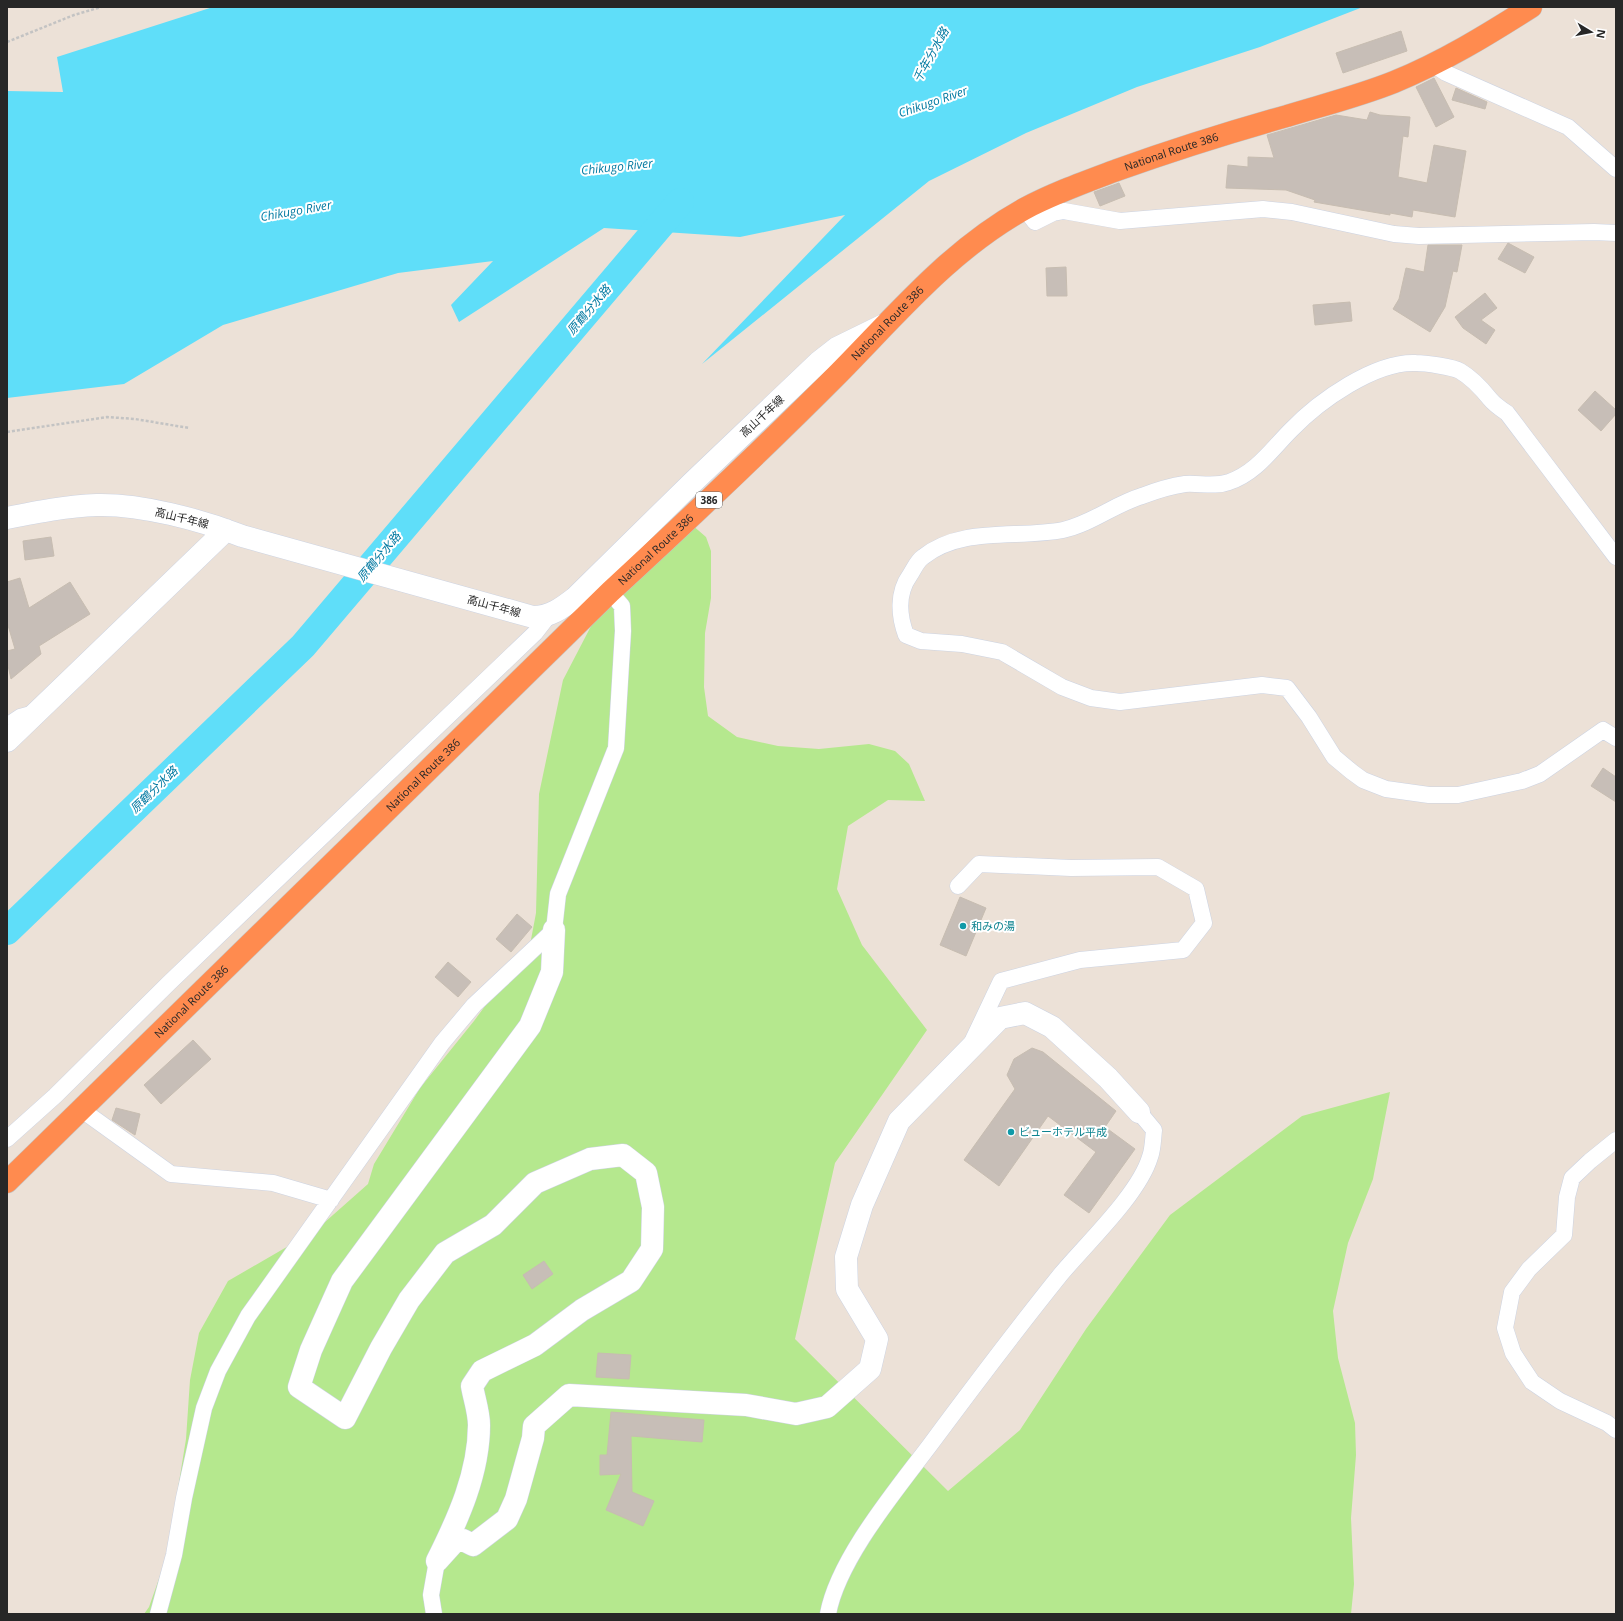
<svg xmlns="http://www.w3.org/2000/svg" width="1623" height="1621" font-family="'Open Sans','Noto Sans JP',sans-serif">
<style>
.green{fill:#b5e88e}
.water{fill:#5fdef9}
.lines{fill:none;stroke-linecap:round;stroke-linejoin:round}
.river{stroke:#5fdef9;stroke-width:28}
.building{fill:#c7beb7;stroke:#c7bdb1}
.lane-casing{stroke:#ccd3e2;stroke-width:9}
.street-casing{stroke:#ccd3e2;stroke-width:17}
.secondary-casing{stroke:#ccd3e2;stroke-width:23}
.highway-casing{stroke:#c3c3c3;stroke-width:23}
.path{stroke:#c3c3c3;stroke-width:2.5;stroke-dasharray:3 2;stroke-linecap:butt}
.lane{stroke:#fff;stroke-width:8}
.street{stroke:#fff;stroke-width:16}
.secondary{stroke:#fff;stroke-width:22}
.highway{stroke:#ff8b4f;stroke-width:22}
.culture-dot{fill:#0f9aa8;stroke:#fff;stroke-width:1.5}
.labels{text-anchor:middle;stroke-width:4;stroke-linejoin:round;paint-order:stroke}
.shield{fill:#fff;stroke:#686868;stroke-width:1}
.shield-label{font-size:10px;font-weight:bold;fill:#272727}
.street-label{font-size:11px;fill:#272727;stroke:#fff}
.culture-label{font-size:11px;fill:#0d838f;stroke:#fff;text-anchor:start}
.water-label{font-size:12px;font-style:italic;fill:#0279a1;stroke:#fff}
</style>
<rect width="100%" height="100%" fill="#ece1d7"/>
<path class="green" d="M691,524l15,13 5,14v47l-6,35 -1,54 4,29 29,21 41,9 41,3 50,-5 26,7 14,13 16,37 -37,-1 -40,26 -11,63 25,56 65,85 -92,133 -40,176 153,152 72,-61 66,-101 84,-114 132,-99 88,-24 -17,87 -25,64 -15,68 5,47 17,65 1,32 -5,63 3,66 -3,30h-1207l5,-7 18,-51 19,-117 4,-59 9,-47 29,-52 88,-51 52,-46 6,-20 46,-76 54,-67 56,-76 6,-32 3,-119 24,-114 40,-77z"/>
<path class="water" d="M213,7h1150l-103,40 -123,40 -111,46 -97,48 -227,183 143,-149 -105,22 -136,-9 -145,94 -8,-17 42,-44 -95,12 -175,52 -99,59 -117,14v-307l56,1 -6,-35z"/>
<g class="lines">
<path class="river" d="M7,931l296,-285 377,-444"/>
</g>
<path class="building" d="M1401,31l6,20 -64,22 -7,-20z
M1434,78l20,39 -18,10 -20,-40z
M1456,88l31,14 -2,7 -33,-9z
M1370,112l10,3 30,2 -2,20 -5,-1 -5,41 29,6 7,-38 32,6 -11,66 -42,-7 -1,7 -22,-4v2l-76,-13 1,-2 -29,-10 -60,-2 2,-23 20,2v-10l26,1 -7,-23 69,-20 31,5z
M1119,183l6,13 -25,10 -6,-14z
M1508,243l26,14 -9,16 -27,-14z
M1428,245h34l-5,27 -4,-1 -8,36 -15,25 -37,-23 6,-10 7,-31 18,4z
M1066,267l1,29h-20l-1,-28z
M1485,293l12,15 -16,12 14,10 -9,14 -23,-16 -8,-11z
M1350,302l2,19 -37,4 -2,-20z
M1595,391l21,19v4l-15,17 -23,-21z
M51,537l3,19 -29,4 -2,-19z
M20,578l9,30 41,-26 20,32 -51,32 2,8 -30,25 -4,-18v-10l8,-2 -8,-27v-40z
M1603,768l13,9v25l-25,-16z
M960,897l26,11 -20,48 -26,-11z
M517,914l15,13 -21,25 -15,-13z
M448,962l23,20 -13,15 -23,-20z
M193,1040l18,19 -50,45 -17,-19z
M1032,1048l11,4 73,59 -11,16 30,22 -46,64 -25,-18 32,-43 -48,-36 -49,70 -35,-26 51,-71 -8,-14 7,-16z
M116,1108l24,6 -5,21 -23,-15z
M544,1261l9,13 -21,15 -9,-14z
M598,1353l33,2 -2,24 -33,-2z
M611,1412l93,8 -2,22 -71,-6 1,56 22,9 -11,25 -37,-16 15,-36 -21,1v-20h7z"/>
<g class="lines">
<defs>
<path id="lane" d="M7,721l12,-8 11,-3"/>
<path id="street" d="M1434,65l12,8 122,54 48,42
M1025,209l10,13 18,-9 11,-2 56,10 143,-12 29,3 102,22 25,2 175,-4 22,1
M1616,557l-109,-144c-6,-4 -13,-9 -17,-14 -8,-10 -18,-21 -30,-28 -7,-4 -35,-8 -44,-8 -41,-2 -97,38 -125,67 -19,19 -35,43 -62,52 -13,5 -30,1 -44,2 -14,2 -30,7 -43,12 -27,8 -51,28 -79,34 -46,9 -101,-4 -140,27 -6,4 -9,12 -13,18 -13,18 -11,41 -4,60l15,6 41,3 40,8 60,35 29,11 29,4 142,-17 25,3 22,29 25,40 18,15 11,8 23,9 43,6h29l64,-14 18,-7 63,-44 13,8
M958,886l21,-22 92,4 87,-1 38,22 8,34 -21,27 -103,10 -79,21 -28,59
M82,1110l89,64 102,9 58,17
M7,1139l48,-43 114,-113 366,-350 14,-18
M1616,1140l-26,21 -18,17 -5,19 -3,38 -35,34 -17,23 -7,36 8,25 19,29 28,19 47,22 9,7
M158,1614l16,-59 10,-57 20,-90 14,-37 30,-55 194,-273 32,-38 80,-75 4,-36 58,-146 7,-117 -1,-25 -12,-14
M434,1614l-3,-19 6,-34
M828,1614c10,-55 69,-125 102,-169 43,-58 86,-115 131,-171 26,-31 78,-80 89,-117 3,-8 3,-18 4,-27l-15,-18"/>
<path id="secondary" d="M7,518c30,-6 60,-12 90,-13 45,-1 104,15 145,31l291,81c17,0 29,-9 42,-19l118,-116 126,-120 18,-14 47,-23
M7,741l219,-211
M554,930l-2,42 -22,54 -188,255 -31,69 -12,37 46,31 36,-70 28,-48 36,-47 48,-28 42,-42 55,-24 33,-4 23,18 7,34 -1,42 -21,32 -49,29 -47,35 -53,26 -10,15c2,12 7,26 7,39 0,48 -21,94 -42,136l19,-21h7l10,5 34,-26 9,-20 17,-61 1,-12 35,-31 177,10 50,9 31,-7 43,-38 7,-30 -30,-50 -1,-32 16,-52 37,-84 101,-103 25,-5 27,14 56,51 31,34"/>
<g id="highway">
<path id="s1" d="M7,1182l603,-590c76,-70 150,-140 223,-213 60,-60 115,-128 191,-170 30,-16 61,-27 93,-39 56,-20 113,-38 170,-54 36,-11 72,-20 107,-34 49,-20 93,-47 137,-75"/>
</g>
</defs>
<use href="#lane" class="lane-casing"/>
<use href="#street" class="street-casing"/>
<use href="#secondary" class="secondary-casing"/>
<use href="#highway" class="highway-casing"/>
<path class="path" d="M7,42l67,-27 27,-8
M7,432l100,-15 28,2 54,9"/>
<use href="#lane" class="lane"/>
<use href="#street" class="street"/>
<use href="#secondary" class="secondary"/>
<use href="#highway" class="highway"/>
</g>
<g class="culture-dot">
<circle cx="963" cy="926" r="4"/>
<circle cx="1011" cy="1132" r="4"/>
</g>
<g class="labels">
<rect class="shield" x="696" y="492" width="26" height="16" rx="3"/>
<g class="shield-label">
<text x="709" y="504">386</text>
</g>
<g class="street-label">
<text dy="4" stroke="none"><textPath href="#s1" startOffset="1567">National Route 386</textPath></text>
<text dy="4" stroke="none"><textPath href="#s1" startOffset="1230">National Route 386</textPath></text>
<text transform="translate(762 416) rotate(-43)" y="4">高山千年線</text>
<text transform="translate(182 518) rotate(14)" y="4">高山千年線</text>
<text dy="4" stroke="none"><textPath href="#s1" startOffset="906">National Route 386</textPath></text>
<text transform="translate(494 606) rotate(15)" y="4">高山千年線</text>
<text dy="4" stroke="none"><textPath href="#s1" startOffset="582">National Route 386</textPath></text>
<text dy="4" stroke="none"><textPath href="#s1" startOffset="258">National Route 386</textPath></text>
</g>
<g class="culture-label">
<text x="971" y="930">和みの湯</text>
<text x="1019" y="1136">ビューホテル平成</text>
</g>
<g class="water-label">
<text transform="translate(931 55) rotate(-61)" y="4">千年分水路</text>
<text transform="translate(933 102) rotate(-19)" y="4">Chikugo River</text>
<text transform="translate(617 167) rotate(-6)" y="4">Chikugo River</text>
<text transform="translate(296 211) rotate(-10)" y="4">Chikugo River</text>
<text transform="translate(589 310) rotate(-50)" y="4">原鶴分水路</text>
<text transform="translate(379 557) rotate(-50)" y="4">原鶴分水路</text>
<text transform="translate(154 790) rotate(-44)" y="4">原鶴分水路</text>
</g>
</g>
<rect width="1623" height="1621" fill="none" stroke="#272727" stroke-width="16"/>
<g transform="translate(1591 32) rotate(100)" stroke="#ffffff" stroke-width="3" paint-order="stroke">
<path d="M0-3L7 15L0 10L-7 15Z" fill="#272727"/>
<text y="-6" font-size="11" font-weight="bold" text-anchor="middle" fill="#272727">N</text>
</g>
</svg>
